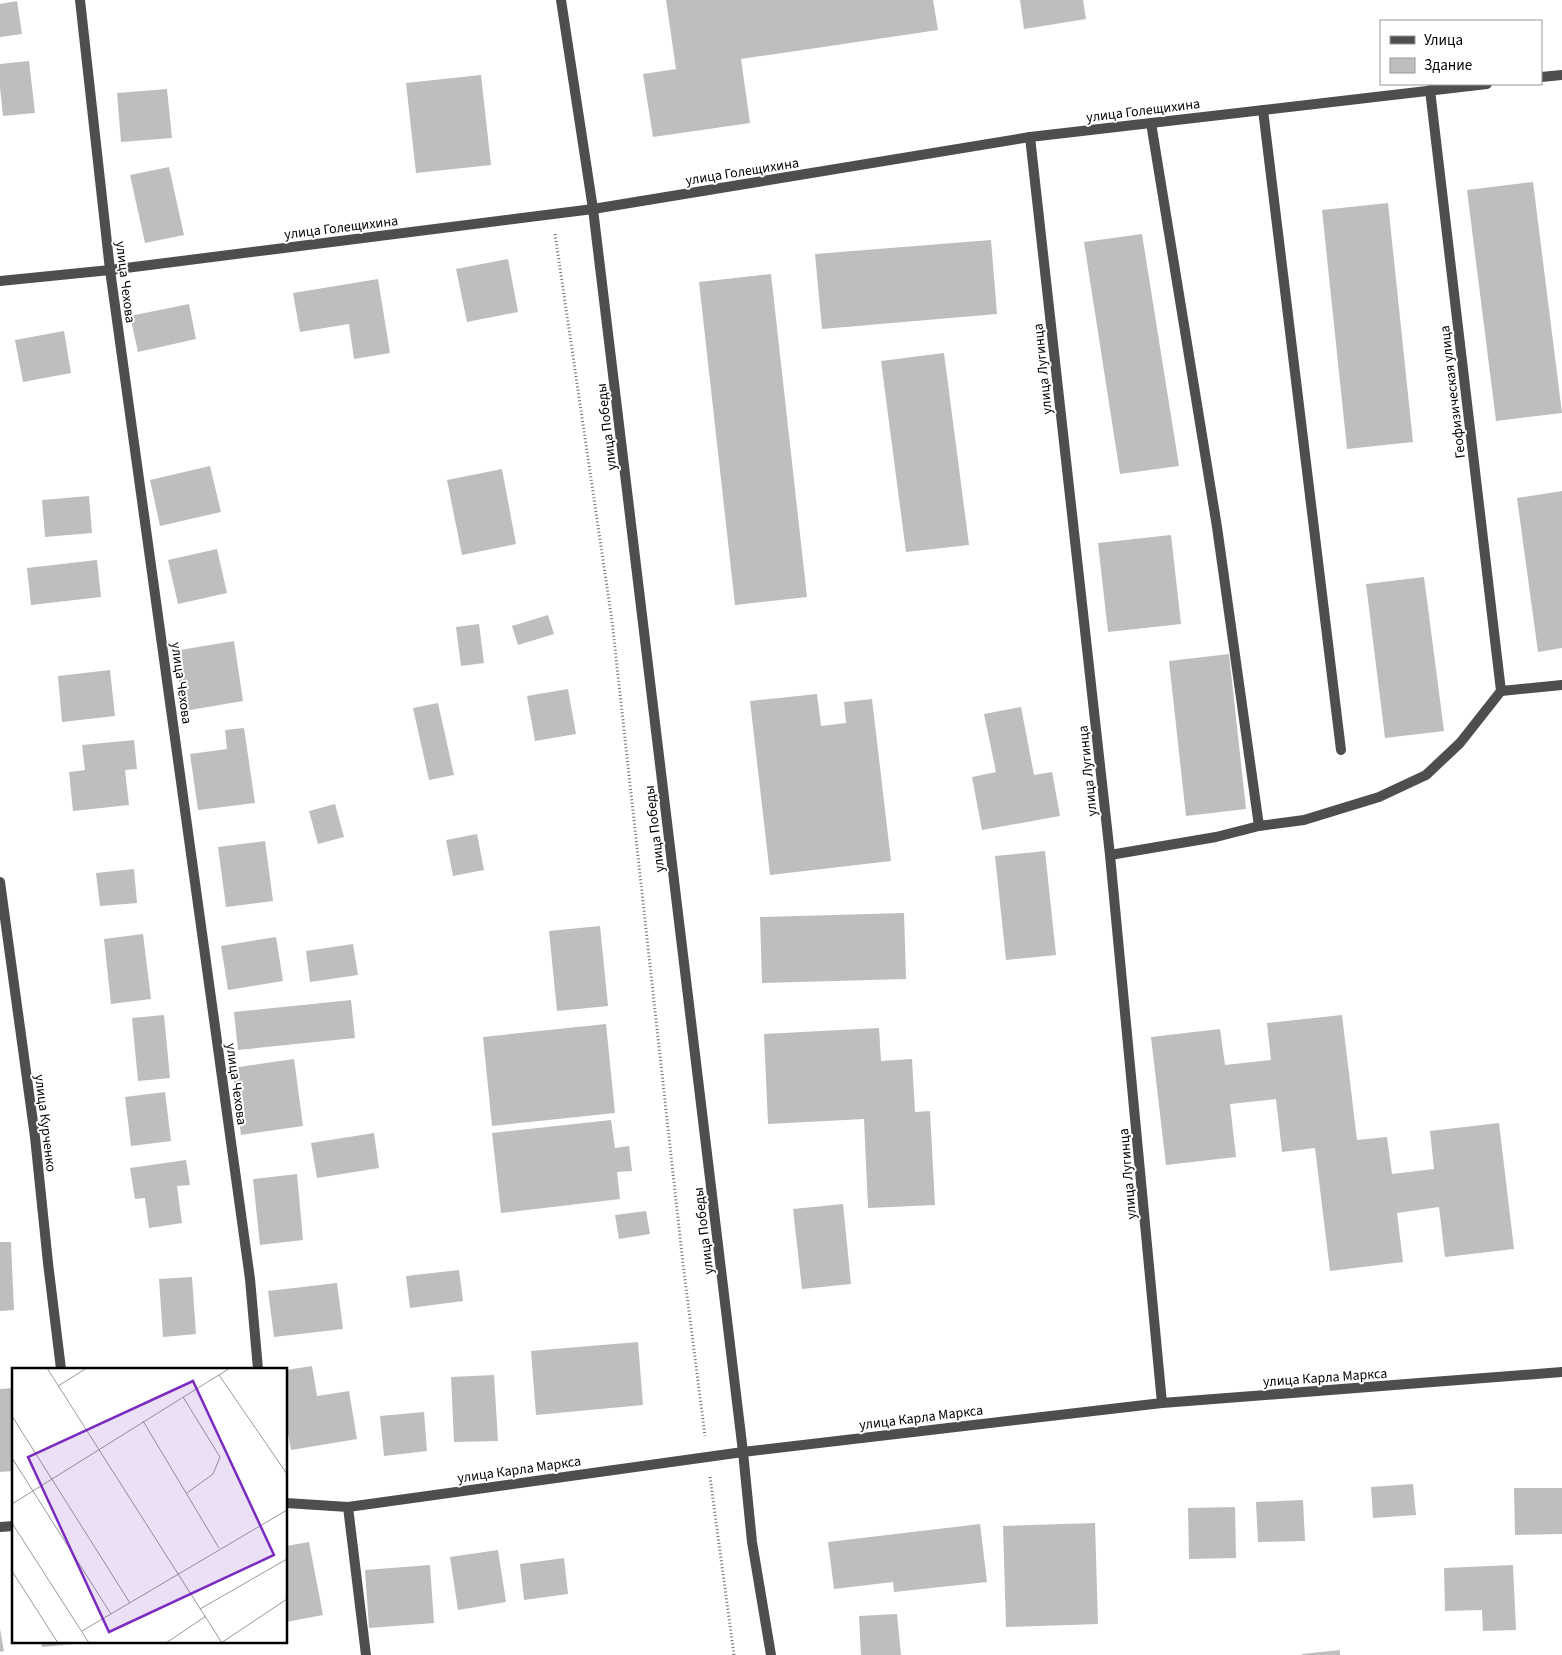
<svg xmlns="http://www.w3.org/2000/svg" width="1562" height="1655" font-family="'Source Sans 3',sans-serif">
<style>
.building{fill:#bebebe}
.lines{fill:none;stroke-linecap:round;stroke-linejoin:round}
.path{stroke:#707070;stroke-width:3;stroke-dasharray:1 2.5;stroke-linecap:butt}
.service{stroke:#4e4e4e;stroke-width:10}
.minor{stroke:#4e4e4e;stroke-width:10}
.tertiary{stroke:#4e4e4e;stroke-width:10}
.labels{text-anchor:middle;stroke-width:4;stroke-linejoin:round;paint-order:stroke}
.street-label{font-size:14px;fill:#000;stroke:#fff}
.inset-road{fill:none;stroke:#999;stroke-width:1}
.view{fill:#7b2cbf;fill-opacity:0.15;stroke:#7b2cbf;stroke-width:2.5}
.inset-edge{fill:none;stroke:#000;stroke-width:2.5}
</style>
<rect width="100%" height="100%" fill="#fff"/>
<path class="building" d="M666,0h267l5,30 -197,29 9,64 -97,14 -10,-63 33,-5z
M1020,0h63l3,19 -62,10z
M17,1l5,33 -22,3v-33z
M29,61l6,52 -32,3 -3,-29v-23z
M481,75l10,90 -75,8 -10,-90z
M167,89l5,49 -51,4 -4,-49z
M169,167l15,68 -39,8 -15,-68z
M1533,182l29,231 -66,8 -29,-231z
M1388,203l25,239 -66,7 -25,-239z
M1142,234l37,232 -59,8 -36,-232z
M991,240l6,74 -175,15 -7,-75z
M508,259l10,53 -51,10 -11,-53z
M771,274l36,323 -72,8 -36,-323z
M378,279l12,74 -36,6 -5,-35 -49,8 -7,-39z
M189,304l7,35 -58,13 -8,-36z
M64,331l7,42 -48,9 -8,-42z
M944,353l25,192 -63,7 -25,-191z
M210,466l11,46 -61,14 -10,-46z
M502,469l14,75 -54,11 -15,-75z
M1562,491v157l-24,4 -21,-154z
M89,496l3,37 -47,4 -3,-37z
M1171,535l10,89 -73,8 -10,-89z
M217,549l10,44 -49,11 -10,-44z
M97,560l4,37 -70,8 -4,-37z
M1424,577l20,154 -59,7 -19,-154z
M548,615l6,19 -36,11 -6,-19z
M479,624l5,39 -23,3 -5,-39z
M234,641l9,60 -59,10 -10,-60z
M1229,654l17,155 -60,7 -17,-155z
M110,670l5,46 -53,6 -4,-46z
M568,689l8,45 -41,7 -8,-45z
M817,694l4,32 25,-3 -2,-21 28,-3 19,162 -121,14 -20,-174z
M438,703l16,72 -25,5 -16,-72z
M1021,707l13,68 18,-3 8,44 -78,14 -10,-53 24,-5 -12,-58z
M244,728l11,75 -57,7 -8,-56 37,-5 -2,-19z
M134,740l3,29 -12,1 4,35 -56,6 -4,-39 16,-2 -3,-25z
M335,804l9,33 -26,7 -9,-33z
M477,834l7,36 -31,6 -7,-36z
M265,841l8,60 -47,6 -8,-60z
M1045,851l11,104 -50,5 -11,-104z
M134,869l3,34 -37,3 -4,-33z
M904,913l2,66 -144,4 -2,-66z
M600,926l8,80 -51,5 -8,-80z
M143,934l8,65 -40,5 -7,-65z
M276,937l7,44 -55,9 -7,-44z
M353,944l5,31 -48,7 -4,-31z
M351,1000l4,38 -117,12 -4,-38z
M164,1015l6,63 -32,3 -6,-63z
M1342,1015l15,125 30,-3 5,37 42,-5 -4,-38 69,-8 15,126 -69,8 -6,-50 -42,6 6,49 -73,9 -15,-123 -33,4 -6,-53 -46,5 6,53 -70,8 -15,-128 69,-8 5,36 46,-5 -4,-37z
M606,1024l9,89 -123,13 -9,-89z
M879,1028l2,33 31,-2 3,53 15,-1 5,94 -67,3 -4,-89 -96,5 -4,-90z
M294,1059l9,67 -62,9 -9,-67z
M165,1092l6,49 -40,5 -6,-49z
M611,1120l4,28 14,-2 3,25 -15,1 3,27 -119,14 -9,-80z
M374,1133l5,35 -62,10 -6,-35z
M186,1160l4,25 -13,1 5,37 -33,5 -4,-30 -10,1 -5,-31z
M297,1174l6,66 -43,5 -7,-66z
M843,1204l8,80 -49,5 -9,-80z
M646,1211l4,23 -31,5 -4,-24z
M0,1242h11l3,68 -14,1z
M459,1270l4,31 -53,7 -4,-32z
M192,1277l4,57 -33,3 -4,-58z
M337,1283l6,46 -69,8 -6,-46z
M638,1342l5,63 -107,10 -5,-64z
M312,1366l5,30 32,-5 8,48 -66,11 -5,-28v-52z
M494,1375l4,66 -44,1 -3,-65z
M14,1388v83l-14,1v-83z
M424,1412l3,39 -43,5 -4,-40z
M1413,1484l3,31 -43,3 -2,-31z
M1514,1488h48v46l-47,1z
M1303,1500l2,41 -47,1 -2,-40z
M1235,1507l1,51 -47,1 -1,-51z
M1095,1523l3,101 -92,3 -3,-101z
M980,1524l7,58 -93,10 -1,-10 -59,7 -6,-47z
M309,1542l14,73 -37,7v-76z
M498,1550l8,52 -48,8 -8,-53z
M564,1558l4,36 -44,6 -4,-36z
M430,1565l4,58 -65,5 -4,-58z
M1513,1565l3,65 -33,1 -1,-21 -37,1 -1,-43z
M897,1614l4,41h-40l-2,-39z
M0,1629l4,22 -4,1z
M41,1641h34v3l-33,3z
M1340,1650v5h-38v-1z"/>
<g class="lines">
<path class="path" d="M555,234l57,387 71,643 22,172
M710,1477l24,178"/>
<path class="service" d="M1263,110l78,640
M1151,123l66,404 42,299
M1501,691l61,-6
M348,1507l18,148"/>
<path class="minor" d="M80,0l30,270 140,1009 8,90
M1030,137l80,718 52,548
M1110,855l106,-18 43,-11 45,-6 75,-23 47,-22 34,-32 41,-52 -71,-601
M0,882l35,255 13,126 13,106
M286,1503l62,4 395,-55 419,-49 400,-31
M0,1527l14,-1"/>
<path class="tertiary" d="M561,0l32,209 150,1243 9,90 19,113
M1541,77l21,-2
M0,281l110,-11 483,-61 437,-72 457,-53"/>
</g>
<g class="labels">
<g class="street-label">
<text transform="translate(1143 110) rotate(-7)" y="5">улица Голещихина</text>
<text transform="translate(742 171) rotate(-9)" y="5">улица Голещихина</text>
<text transform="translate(341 227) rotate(-7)" y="5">улица Голещихина</text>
<text transform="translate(126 282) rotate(83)" y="5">улица Чехова</text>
<text transform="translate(1042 369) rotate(-96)" y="5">улица Лугинца</text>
<text transform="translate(1452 392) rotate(-97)" y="5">Геофизическая улица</text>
<text transform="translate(606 427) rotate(-97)" y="5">улица Победы</text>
<text transform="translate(182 683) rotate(82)" y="5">улица Чехова</text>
<text transform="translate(1087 771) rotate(-96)" y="5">улица Лугинца</text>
<text transform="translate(654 829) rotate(-97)" y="5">улица Победы</text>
<text transform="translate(237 1084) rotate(82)" y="5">улица Чехова</text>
<text transform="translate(46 1123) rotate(83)" y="5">улица Курченко</text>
<text transform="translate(1127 1174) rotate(-95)" y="5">улица Лугинца</text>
<text transform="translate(703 1231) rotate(-97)" y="5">улица Победы</text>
<text transform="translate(1325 1377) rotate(-4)" y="5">улица Карла Маркса</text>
<text transform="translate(921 1417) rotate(-7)" y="5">улица Карла Маркса</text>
<text transform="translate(519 1469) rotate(-8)" y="5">улица Карла Маркса</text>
</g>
</g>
<g transform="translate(12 1368)">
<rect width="275" height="275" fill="#fff"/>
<path class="inset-road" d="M35,0l175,275M207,7l68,99M46,18l29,-18M171,29l37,60 -7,17 -26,19M0,48l118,187M131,53l76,127M0,90l99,156M0,136l218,-136M0,155l77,120M0,203l46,72M188,241l87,-50M70,263l205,-121M154,275l40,-27M209,275l66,-44"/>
<path class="view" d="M181,13l81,174 -165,77 -81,-175z"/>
<rect width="275" height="275" class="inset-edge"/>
</g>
<rect x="1380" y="20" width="162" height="65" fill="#ffffff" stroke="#999999"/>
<rect x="1390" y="36" width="25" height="8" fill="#4e4e4e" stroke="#999999"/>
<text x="1424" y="45" font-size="15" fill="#000000">Улица</text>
<rect x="1390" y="58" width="25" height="15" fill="#bebebe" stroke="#999999"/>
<text x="1424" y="70" font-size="15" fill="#000000">Здание</text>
</svg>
